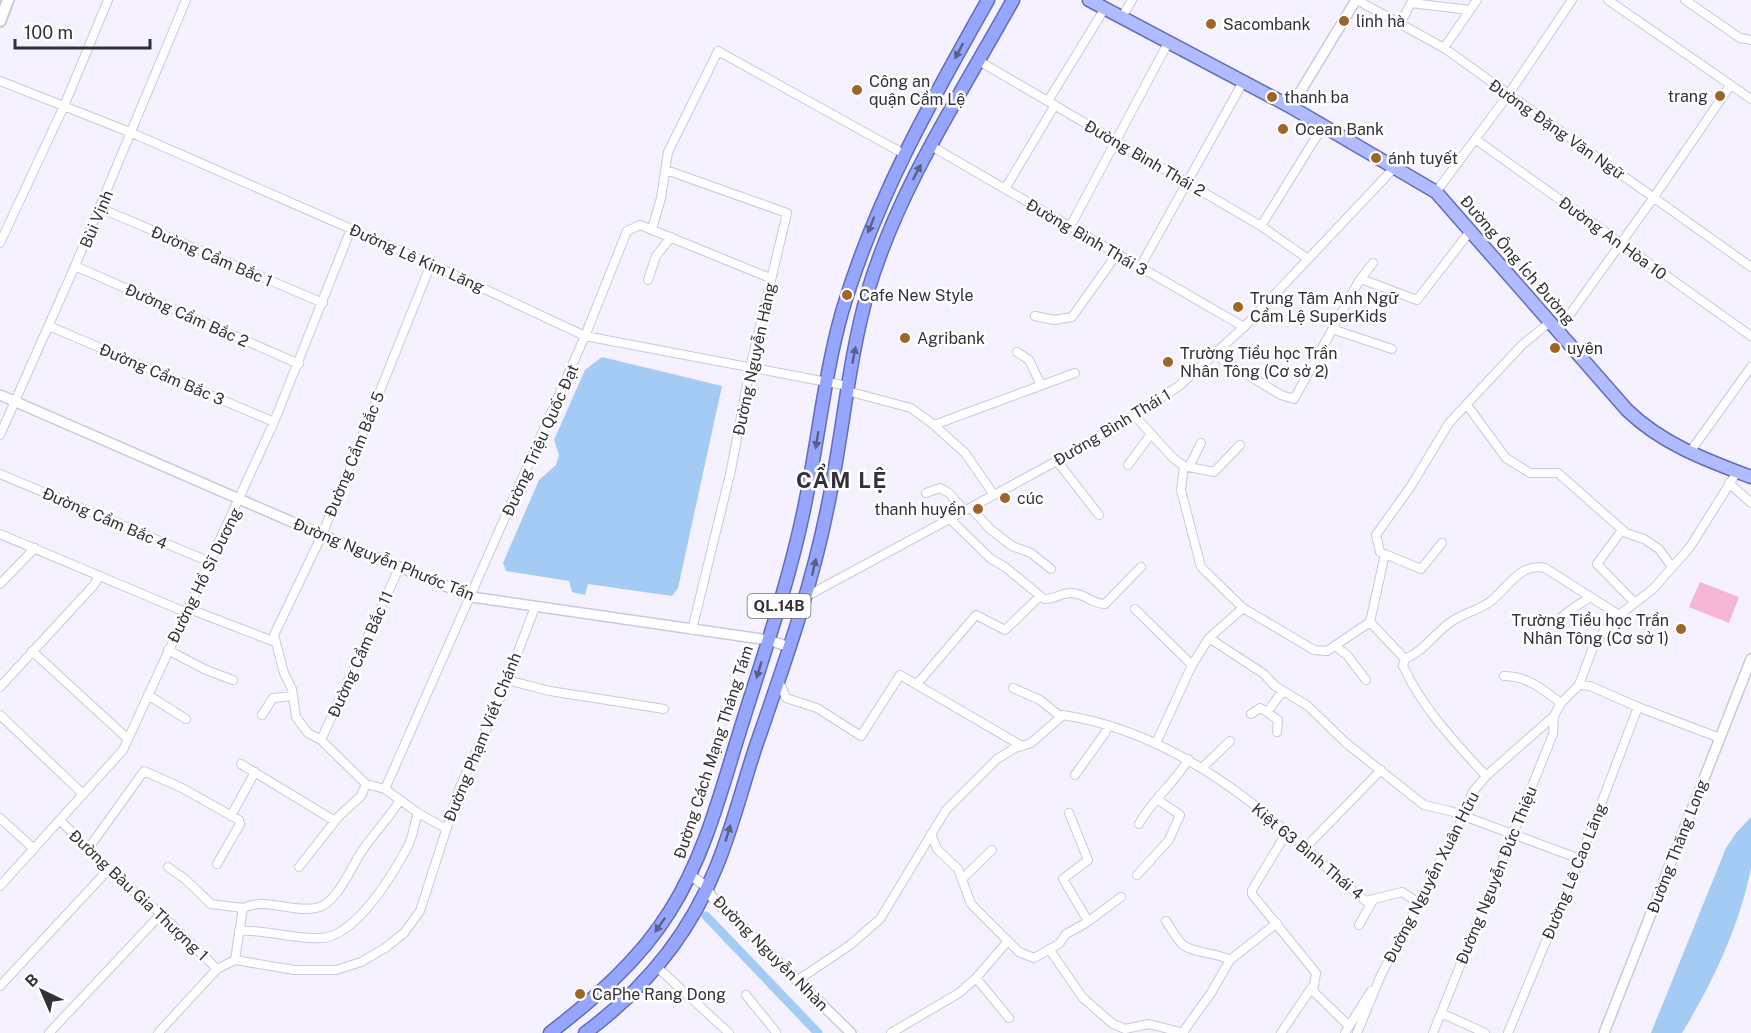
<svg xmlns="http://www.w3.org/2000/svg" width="1751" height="1033" font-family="'Public Sans',sans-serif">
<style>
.green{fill:#f4b6d3}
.water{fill:#a3cbf3}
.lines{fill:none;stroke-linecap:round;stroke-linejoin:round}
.canal{stroke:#a3cbf3;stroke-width:9}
.minor-casing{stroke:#cdc7dc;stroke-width:10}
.tertiary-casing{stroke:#cdc7dc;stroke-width:12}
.secondary-casing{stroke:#cdc7dc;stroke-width:14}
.primary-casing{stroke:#626eb9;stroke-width:15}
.trunk-casing{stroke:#626eb9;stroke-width:15}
.minor{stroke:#fff;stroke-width:8}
.tertiary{stroke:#fff;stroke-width:9}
.secondary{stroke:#fff;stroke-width:10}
.primary{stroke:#b0bcff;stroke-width:12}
.trunk{stroke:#96a6ff;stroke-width:12}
.oneway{fill:#5a5f88}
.poi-dot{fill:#9f6524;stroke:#fff;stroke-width:2}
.labels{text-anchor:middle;stroke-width:5;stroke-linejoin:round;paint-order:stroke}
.shield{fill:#fff;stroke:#706e74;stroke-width:1.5}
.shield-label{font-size:15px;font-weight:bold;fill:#323038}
.poi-label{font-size:16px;fill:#323038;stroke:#fff;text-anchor:start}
.street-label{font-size:16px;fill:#323038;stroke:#fff}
.district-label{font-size:22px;font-weight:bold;letter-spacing:1.5px;fill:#323038;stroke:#fff}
</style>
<rect width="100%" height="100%" fill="#f5f1fe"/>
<path class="green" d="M1700,582l39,15 -10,26 -40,-16z"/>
<path class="water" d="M602,357l120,29 -44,202 -6,8 -84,-12 -3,11 -13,-3 -3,-11 -63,-10 -3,-8 36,-83 17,-15 3,-10 -5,-15 31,-70z
M1751,817c0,16 0,35 0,51 -11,57 -39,116 -69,165h-31l75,-185 10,-15z"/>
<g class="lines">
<path class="canal" d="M706,916l112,117"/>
<defs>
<path id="minor" d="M1357,0l87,48 307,219
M1608,0l143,99
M1685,0l55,38 11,2
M1122,17l10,-17
M1400,24l11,-21 59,7
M1444,48l33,-48
M979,61l282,165 47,33
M0,81l132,52 299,131 154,72 263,50
M1048,101l57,-93
M1475,139l276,197
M931,146l313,181
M666,170l121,43 -37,155 -19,102 -39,160
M1005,189l50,-84
M1436,192l72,-97 64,-95
M100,208l223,95
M1261,226l62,-100
M1070,227l99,-186
M652,229l9,-31 7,-46 50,-101 186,103
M0,243l64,-137 44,-106
M431,264l-109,271 -48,100 10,38 8,16 4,28 12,16 13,7 45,44 19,5 33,24 27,15
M75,266l224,98
M1140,267l103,-185
M1361,279l56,21 54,-70
M648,280l8,-24 15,-19
M1035,316l19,4 18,-3 45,-63
M49,326l225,96
M1332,329l60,20
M1558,331l96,-134 76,-111
M1017,352l12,8 12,25
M1215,355l66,40 13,4 65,-118 14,-18
M847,391l64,17 23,17 141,-52
M1467,405l39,53 24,15h28l68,60 18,6 15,10 13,18
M1134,415l39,43 11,8 -3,24 20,77 42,41 71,42 13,1 43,-29
M934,425l31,28 29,42
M0,435l75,-169 111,-266
M1690,452l61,-85
M1057,461l42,54
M1128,465l23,-31
M1184,466l30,6 26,-27
M1189,467l12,-24
M0,474l210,88
M1729,483l22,20
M926,493l14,-5 9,5 16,18
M971,508l19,21 22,17 19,7 20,16
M950,519l41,40 14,8 39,32c12,1 19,-9 33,-5 11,2 16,10 28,10l36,-37
M1622,530l-25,34 38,39
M0,534l185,78
M1442,543l-21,26 -41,-17 -4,-17 35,-49 38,-63 73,-78 28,-23
M0,584l35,-36
M807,596l272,-147 100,-63 65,-59 151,-160
M187,608l88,34
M1135,609l57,56
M1561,618c10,-10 18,-13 29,-21
M1370,622l15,-68
M1370,622l35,37
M1209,638l55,36 11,12 33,20 38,37 78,62 26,6 130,48
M1335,646l12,9 19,25
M168,650l38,20 27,10
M32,651l96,88
M1405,659c18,-8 28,-23 43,-35 11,-9 25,-12 37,-19 21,-11 31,-43 60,-37l74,47
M1405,659l-2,7c20,43 51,75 83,110
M1504,676c24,0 39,14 57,27
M507,680l43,11 114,18
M779,681l7,17 31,10 44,28 39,-61 122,71
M917,684l59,-69 29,15 35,-34
M1579,685l11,1 48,21 82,31
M0,687l94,-102 5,-9
M1013,688l27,12 21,17
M148,695l38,24
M1267,712l11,8 -1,12
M1251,714l9,-6 7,4 16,-21
M0,715l83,79
M262,715l11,-17 20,-2
M321,740l78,-172
M1157,741l35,-76 17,-27 34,-30
M241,764l94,57
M1202,768l28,-27
M1075,775l30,-42 3,-8
M385,789l200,-453 42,-105 13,-6 130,53
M1069,813l19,47 -25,19 25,42
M231,816l24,-44
M0,818l34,31
M60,820l48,50 53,44 56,55
M1139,824c13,-25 36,-40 49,-65
M1287,832l-35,58v4l64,79 -3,18 36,35
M931,834l6,15 21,20 13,35 48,48 15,6 25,-14 7,-10 20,-11 35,-26
M88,849l56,-78 38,17 57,32 1,4 -23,40
M1304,849l77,-79
M168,867l17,12 26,25 32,4 -8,52
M299,867l40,-51 22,-20 5,-12
M1137,875l32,-35 11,-25 -23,-16
M962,879l30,-29
M0,886l123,-136 151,-328 77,-193
M243,908c23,-11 49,5 73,0 22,-4 36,-44 48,-60 12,-17 26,-31 36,-48
M1166,921c5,7 10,18 17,24 12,9 33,7 47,15l-19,33 -28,39
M1359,925l14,-25
M239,931c28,-2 55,9 82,7 34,-1 71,-62 86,-90 6,-10 7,-24 11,-35
M1049,949l34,49 30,26 12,5 24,-5 35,9
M1230,960l47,-37
M657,967l72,66
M976,978l33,40
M798,980l52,-35 30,-26 66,-109 51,-51 18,-11 16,-5 32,-28c78,12 146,52 206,102 33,27 63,57 97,84l36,-9 17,11
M0,986l108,-116
M746,995l30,37
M1441,1013l44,20
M49,1033l112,-119
M158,1033l59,-64 18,-9 59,10h42l25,-8 24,-14 19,-15 16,-22 40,-124 42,-93 33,-87
M891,1033l68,-40 17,-15 31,-36
M1281,1033l31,-46
M1345,1033l26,-42
M1357,1033l24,-58 83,-160 8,-22 14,-17 68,-60 7,-13 18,-18 13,-35 12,-19 15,-16 34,-26 37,-42 47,-75
M1433,1033l120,-299 1,-18
M1508,1033l72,-174 58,-152"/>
<path id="tertiary" d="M1291,107l65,-107
M0,395l322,140 150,62 296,43 22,7
M690,875l17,12 4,9 140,137
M1604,1033l147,-374"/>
<path id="secondary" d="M0,21l8,-21"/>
<path id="primary" d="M1089,0l202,107 145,85 191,218c35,34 79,50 124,67"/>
<path id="trunk" d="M550,1033c45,-35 89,-72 120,-122 36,-57 52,-124 72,-187 22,-71 47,-142 62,-215 14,-66 20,-133 38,-197 33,-112 89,-211 146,-312
M585,1033c57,-42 103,-96 130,-163 18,-42 28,-87 43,-130 27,-78 54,-154 70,-235 15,-71 20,-144 40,-214 31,-104 93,-197 145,-291"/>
</defs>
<use href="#minor" class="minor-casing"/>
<use href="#tertiary" class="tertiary-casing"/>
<use href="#secondary" class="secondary-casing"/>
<use href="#primary" class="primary-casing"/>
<use href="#trunk" class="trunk-casing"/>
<use href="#minor" class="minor"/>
<use href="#tertiary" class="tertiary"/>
<use href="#secondary" class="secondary"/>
<use href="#primary" class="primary"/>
<use href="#trunk" class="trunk"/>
</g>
<defs><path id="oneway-solid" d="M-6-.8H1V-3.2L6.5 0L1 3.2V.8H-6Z" transform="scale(1.5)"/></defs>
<g class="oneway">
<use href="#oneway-solid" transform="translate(959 51) rotate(118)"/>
<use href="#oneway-solid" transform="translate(917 172) rotate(-62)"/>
<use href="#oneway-solid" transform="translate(871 225) rotate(111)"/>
<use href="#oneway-solid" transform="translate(854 355) rotate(-79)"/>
<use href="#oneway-solid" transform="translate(817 440) rotate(99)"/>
<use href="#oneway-solid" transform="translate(814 567) rotate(-77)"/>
<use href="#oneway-solid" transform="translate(759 670) rotate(107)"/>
<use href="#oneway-solid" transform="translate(728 833) rotate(-73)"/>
<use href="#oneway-solid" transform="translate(660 925) rotate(125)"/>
</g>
<g class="poi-dot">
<circle cx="1344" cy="21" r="6"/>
<circle cx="1211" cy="24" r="6"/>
<circle cx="857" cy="90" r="6"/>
<circle cx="1720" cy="96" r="6"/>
<circle cx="1272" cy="97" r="6"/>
<circle cx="1283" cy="129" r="6"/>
<circle cx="1376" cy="158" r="6"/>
<circle cx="847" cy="295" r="6"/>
<circle cx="1238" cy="307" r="6"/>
<circle cx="905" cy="338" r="6"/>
<circle cx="1555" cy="348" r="6"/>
<circle cx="1168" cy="362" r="6"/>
<circle cx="1005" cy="498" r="6"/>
<circle cx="978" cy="509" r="6"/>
<circle cx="1681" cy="629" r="6"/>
<circle cx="580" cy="994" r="6"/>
</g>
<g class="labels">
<rect class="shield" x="747.5" y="594" width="63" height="24" rx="4.5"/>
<g class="shield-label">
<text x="779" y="611">QL.14B</text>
</g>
<g class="poi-label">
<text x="1356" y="27">linh hà</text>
<text x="1223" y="30">Sacombank</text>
<text x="869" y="87">Công an<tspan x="869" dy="18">quận Cẩm Lệ</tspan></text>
<text x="1708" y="102" text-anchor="end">trang</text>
<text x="1284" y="103">thanh ba</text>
<text x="1295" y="135">Ocean Bank</text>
<text x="1388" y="164">ánh tuyết</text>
<text x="859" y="301">Cafe New Style</text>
<text x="1250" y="304">Trung Tâm Anh Ngữ<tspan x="1250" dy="18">Cẩm Lệ SuperKids</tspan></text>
<text x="917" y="344">Agribank</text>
<text x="1567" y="354">uyên</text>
<text x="1180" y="359">Trường Tiểu học Trần<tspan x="1180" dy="18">Nhân Tông (Cơ sở 2)</tspan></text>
<text x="1017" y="504">cúc</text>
<text x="966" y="515" text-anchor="end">thanh huyền</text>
<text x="1669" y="626" text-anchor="end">Trường Tiểu học Trần<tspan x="1669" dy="18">Nhân Tông (Cơ sở 1)</tspan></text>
<text x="592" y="1000">CaPhe Rang Dong</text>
</g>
<g class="street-label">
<text transform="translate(1557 129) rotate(35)" y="6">Đường Đặng Văn Ngữ</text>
<text transform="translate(1145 158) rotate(30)" y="6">Đường Bình Thái 2</text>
<text transform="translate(96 219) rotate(-67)" y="6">Bùi Vịnh</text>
<text transform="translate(1087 237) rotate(30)" y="6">Đường Bình Thái 3</text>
<text transform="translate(1613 238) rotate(36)" y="6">Đường An Hòa 10</text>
<text transform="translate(212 256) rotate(23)" y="6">Đường Cẩm Bắc 1</text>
<text transform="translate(417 258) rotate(24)" y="6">Đường Lê Kim Lăng</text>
<text transform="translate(1518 260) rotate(49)" y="6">Đường Ông Ích Đường</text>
<text transform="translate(187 315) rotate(24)" y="6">Đường Cẩm Bắc 2</text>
<text transform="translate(754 359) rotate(-78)" y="6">Đường Nguyễn Hàng</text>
<text transform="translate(162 374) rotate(23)" y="6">Đường Cẩm Bắc 3</text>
<text transform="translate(1112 427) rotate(-31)" y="6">Đường Bình Thái 1</text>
<text transform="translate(540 440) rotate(-66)" y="6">Đường Triệu Quốc Đạt</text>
<text transform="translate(354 454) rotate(-68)" y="6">Đường Cẩm Bắc 5</text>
<text transform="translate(105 518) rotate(23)" y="6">Đường Cẩm Bắc 4</text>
<text transform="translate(384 559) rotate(22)" y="6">Đường Nguyễn Phước Tấn</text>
<text transform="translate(204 575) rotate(-64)" y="6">Đường Hồ Sĩ Dương</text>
<text transform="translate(360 654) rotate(-66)" y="6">Đường Cẩm Bắc 11</text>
<text transform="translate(482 737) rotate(-68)" y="6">Đường Phạm Viết Chánh</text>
<text transform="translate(713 752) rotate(-72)" y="6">Đường Cách Mạng Tháng Tám</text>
<text transform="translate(1677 846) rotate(-69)" y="6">Đường Thăng Long</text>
<text transform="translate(1308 851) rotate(40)" y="6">Kiệt 63 Bình Thái 4</text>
<text transform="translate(1574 871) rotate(-68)" y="6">Đường Lê Cao Lãng</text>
<text transform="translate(1496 875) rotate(-68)" y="6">Đường Nguyễn Đức Thiệu</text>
<text transform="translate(1431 877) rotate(-63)" y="6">Đường Nguyễn Xuân Hữu</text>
<text transform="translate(139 895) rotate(43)" y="6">Đường Bàu Gia Thượng 1</text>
<text transform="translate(771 953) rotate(45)" y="6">Đường Nguyễn Nhàn</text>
</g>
<g class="district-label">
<text x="842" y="488">CẨM LỆ</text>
</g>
</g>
<g transform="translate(42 991) rotate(316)" stroke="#ffffff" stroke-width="4.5" paint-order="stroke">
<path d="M0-4.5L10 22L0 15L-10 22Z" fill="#323038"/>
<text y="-9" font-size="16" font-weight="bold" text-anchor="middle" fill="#323038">B</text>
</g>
<path d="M15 39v9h135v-9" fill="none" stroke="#323038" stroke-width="3"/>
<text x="24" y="39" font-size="18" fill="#323038" stroke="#ffffff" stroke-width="4.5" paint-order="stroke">100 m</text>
</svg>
